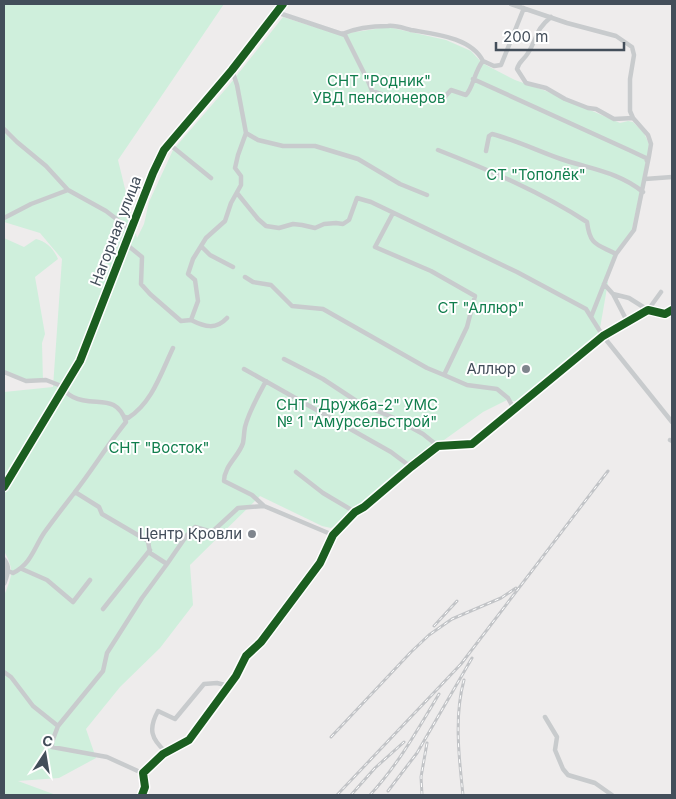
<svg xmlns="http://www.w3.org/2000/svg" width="676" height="799" font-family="Inter,sans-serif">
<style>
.green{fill:#cfefdc}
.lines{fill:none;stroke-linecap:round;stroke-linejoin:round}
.minor{stroke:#c8cbcd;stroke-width:4.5}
.tertiary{stroke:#c8cbcd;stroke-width:5.5}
.rail-casing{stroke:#c2c4c7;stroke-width:3}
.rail{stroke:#fff;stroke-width:1;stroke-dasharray:4;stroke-linecap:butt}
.cycleway-casing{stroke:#fff;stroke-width:11}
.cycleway{stroke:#1b5e20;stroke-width:8}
.poi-dot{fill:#7f858d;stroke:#fff;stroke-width:2}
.labels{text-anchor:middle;stroke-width:4;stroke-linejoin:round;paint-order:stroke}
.park-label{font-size:15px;fill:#107e4d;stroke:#fff}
.street-label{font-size:15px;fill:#434e5a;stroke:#fff}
.poi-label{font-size:15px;fill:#434e5a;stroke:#fff;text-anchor:end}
</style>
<rect width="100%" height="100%" fill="#eeecec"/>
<path class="green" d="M4,4h220l-106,156 19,78 7,-14 5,-22 24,-52 57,-66 53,-67 50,16h16l39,-6 58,13 25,11 11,12 33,17 31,11 74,32 8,-2 5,1 11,11 5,11 -1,12 -17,77 -14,17 -13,30 4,2 -9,52 -78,68 -14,-2 -24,12 -96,69 -48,43 -8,4 -9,-2 -62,-30 -70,69 3,40 -33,43 -40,39 -34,42 10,29 -37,20 -41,3 38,14h-52v-199c8,-21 11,-25 0,-45v-159l49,-5 9,-128 -22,-26 -36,-11z
M4,238l20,9 12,-8c10,2 18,10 22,20l-23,18 10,57 -3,9 1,39h-12l-27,-8z"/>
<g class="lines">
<path class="minor" d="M511,4l56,19 49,13 16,11 2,8 -4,24v32l3,7 15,17 3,9 -2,12 -15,74 -18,24 -25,63 12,19 69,86
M276,12l69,23 23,46 4,10 30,10
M551,17c-17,14 -13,21 -23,36 -4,7 -9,8 -11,16l9,14 20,5 19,11 23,9 8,1 18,10 19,-1
M342,34c14,-6 31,-8 46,-8 7,-1 15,2 23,4 23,4 60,7 72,31 -8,9 -10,27 -17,34l-15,-5 -10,11
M483,61l11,5 7,-1 23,-57
M232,70l5,15 9,48 12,7 25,6h32l43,13 42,25 27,11
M473,79l156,71 17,8 1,3
M4,129l13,13 29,24 22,24 38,21 26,20
M169,144l42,34
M438,150c51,20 103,42 149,72 3,24 10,22 29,32
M486,151l3,-15 3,-2c24,6 46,17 69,25 29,10 58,13 82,33
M645,179l27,-2
M237,193l21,26 8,7 13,2 14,-4 9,1 13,3 9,-4 12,-1 7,1 6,-4 8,-22 14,4 146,70 69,37 5,8
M4,218l27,-14 37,-14
M126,244l16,13 -1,27 9,10 31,27 10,-1 7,-19 -3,-21 -7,-6 5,-15 13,-21 19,-17 6,-18 10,-18v-9l-6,-8 3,-13 8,-22
M201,246l9,9 23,12
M245,277l8,5 18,3 21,21 31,3 104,59 17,7 23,-48 8,-31 -44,-25 -56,-24 18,-34
M604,284l9,10 16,4 19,12 13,-18
M613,294l15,29
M191,320c14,7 25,10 36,-2
M284,359l39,20 38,25 33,14 29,16 15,12
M244,369l147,83 20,15
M4,372l22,9 20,-1 18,7
M444,375l23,10 30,4 11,9 6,11
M266,381c-8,15 -17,30 -21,46 -1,5 -1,11 -2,16 -4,13 -19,23 -19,38l28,14 12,11 69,29
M63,390c3,2 6,5 10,7 22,11 43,-5 53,25 -18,22 -33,47 -51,70
M125,417l3,1c24,-15 33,-45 45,-70
M670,440l2,1
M296,472l27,21 32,19
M22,569l25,11 26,22 17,-22
M8,571l5,2c18,-9 21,-25 31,-40 10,-14 21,-28 31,-41l24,15 3,7 46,27 2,12 17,11 20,-29 8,-8 17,5 26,-24 26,-2
M103,609l47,-59
M4,672l7,5 22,29 25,20
M545,717l12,20 -2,13 8,19 5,6 27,8 17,12
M166,752c-15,-13 -18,-23 -8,-41l17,8 29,-35 13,-1 12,3
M146,769l-6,3 -33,-15 -55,-10v-5l6,-16 45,-55 4,-18 35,-55 25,-34
M142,795l3,-8 -2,-14 20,-19 26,-14 47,-64 10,-20 15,-14 59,-79 13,-28 22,-23 9,-5 47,-40 27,-21 34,-2 131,-108 45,-26 17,4 7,-4"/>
<path class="tertiary" d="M4,487l76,-126 73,-188 11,-23 68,-80 51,-66
M4,560c6,8 3,14 0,23"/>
<defs>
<path id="rail" d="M434,626l23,-25
M331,737l80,-85 18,-17 23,-16 49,-21 15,-10
M388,791l29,-38 55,-95
M337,795l124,-131 147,-193
M351,795l24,-27 29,-26
M370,795c28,-30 48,-66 69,-101
M422,795l-1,-18 6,-34
M463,795c-4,-37 -9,-79 1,-115"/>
</defs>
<use href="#rail" class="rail-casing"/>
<use href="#rail" class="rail"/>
<defs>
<path id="cycleway" d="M4,487l76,-126 73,-188 11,-23 68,-80 51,-66
M142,795l3,-8 -2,-14 20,-19 26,-14 47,-64 10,-20 15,-14 59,-79 13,-28 22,-23 9,-5 47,-40 27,-21 34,-2 131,-108 45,-26 17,4 7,-4"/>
</defs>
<use href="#cycleway" class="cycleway-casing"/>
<use href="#cycleway" class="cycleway"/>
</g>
<g class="poi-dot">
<circle cx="526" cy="369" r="5"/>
<circle cx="252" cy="534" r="5"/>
</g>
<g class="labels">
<g class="park-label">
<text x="379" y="86">СНТ "Родник"<tspan x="379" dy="17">УВД пенсионеров</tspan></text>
<text x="536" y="180">СТ "Тополёк"</text>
<text x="481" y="313">СТ "Аллюр"</text>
<text x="357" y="410">СНТ "Дружба-2" УМС<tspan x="357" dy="17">№ 1 "Амурсельстрой"</tspan></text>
<text x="159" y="453">СНТ "Восток"</text>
</g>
<g class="street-label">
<text transform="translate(116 231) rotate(-69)" y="5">Нагорная улица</text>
</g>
<g class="poi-label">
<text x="516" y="374">Аллюр</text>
<text x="242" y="539">Центр Кровли</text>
</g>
</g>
<rect width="676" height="799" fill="none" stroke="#434e5a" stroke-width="10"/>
<g transform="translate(45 754) rotate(12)" stroke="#ffffff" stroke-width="4" paint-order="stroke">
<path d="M0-4L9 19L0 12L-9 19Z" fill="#434e5a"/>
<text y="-8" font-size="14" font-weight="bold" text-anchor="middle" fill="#434e5a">С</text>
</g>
<path d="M496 42v8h128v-8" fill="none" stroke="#434e5a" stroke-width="2.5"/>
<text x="503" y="42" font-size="15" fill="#434e5a" stroke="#ffffff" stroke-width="4" paint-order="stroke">200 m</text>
</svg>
